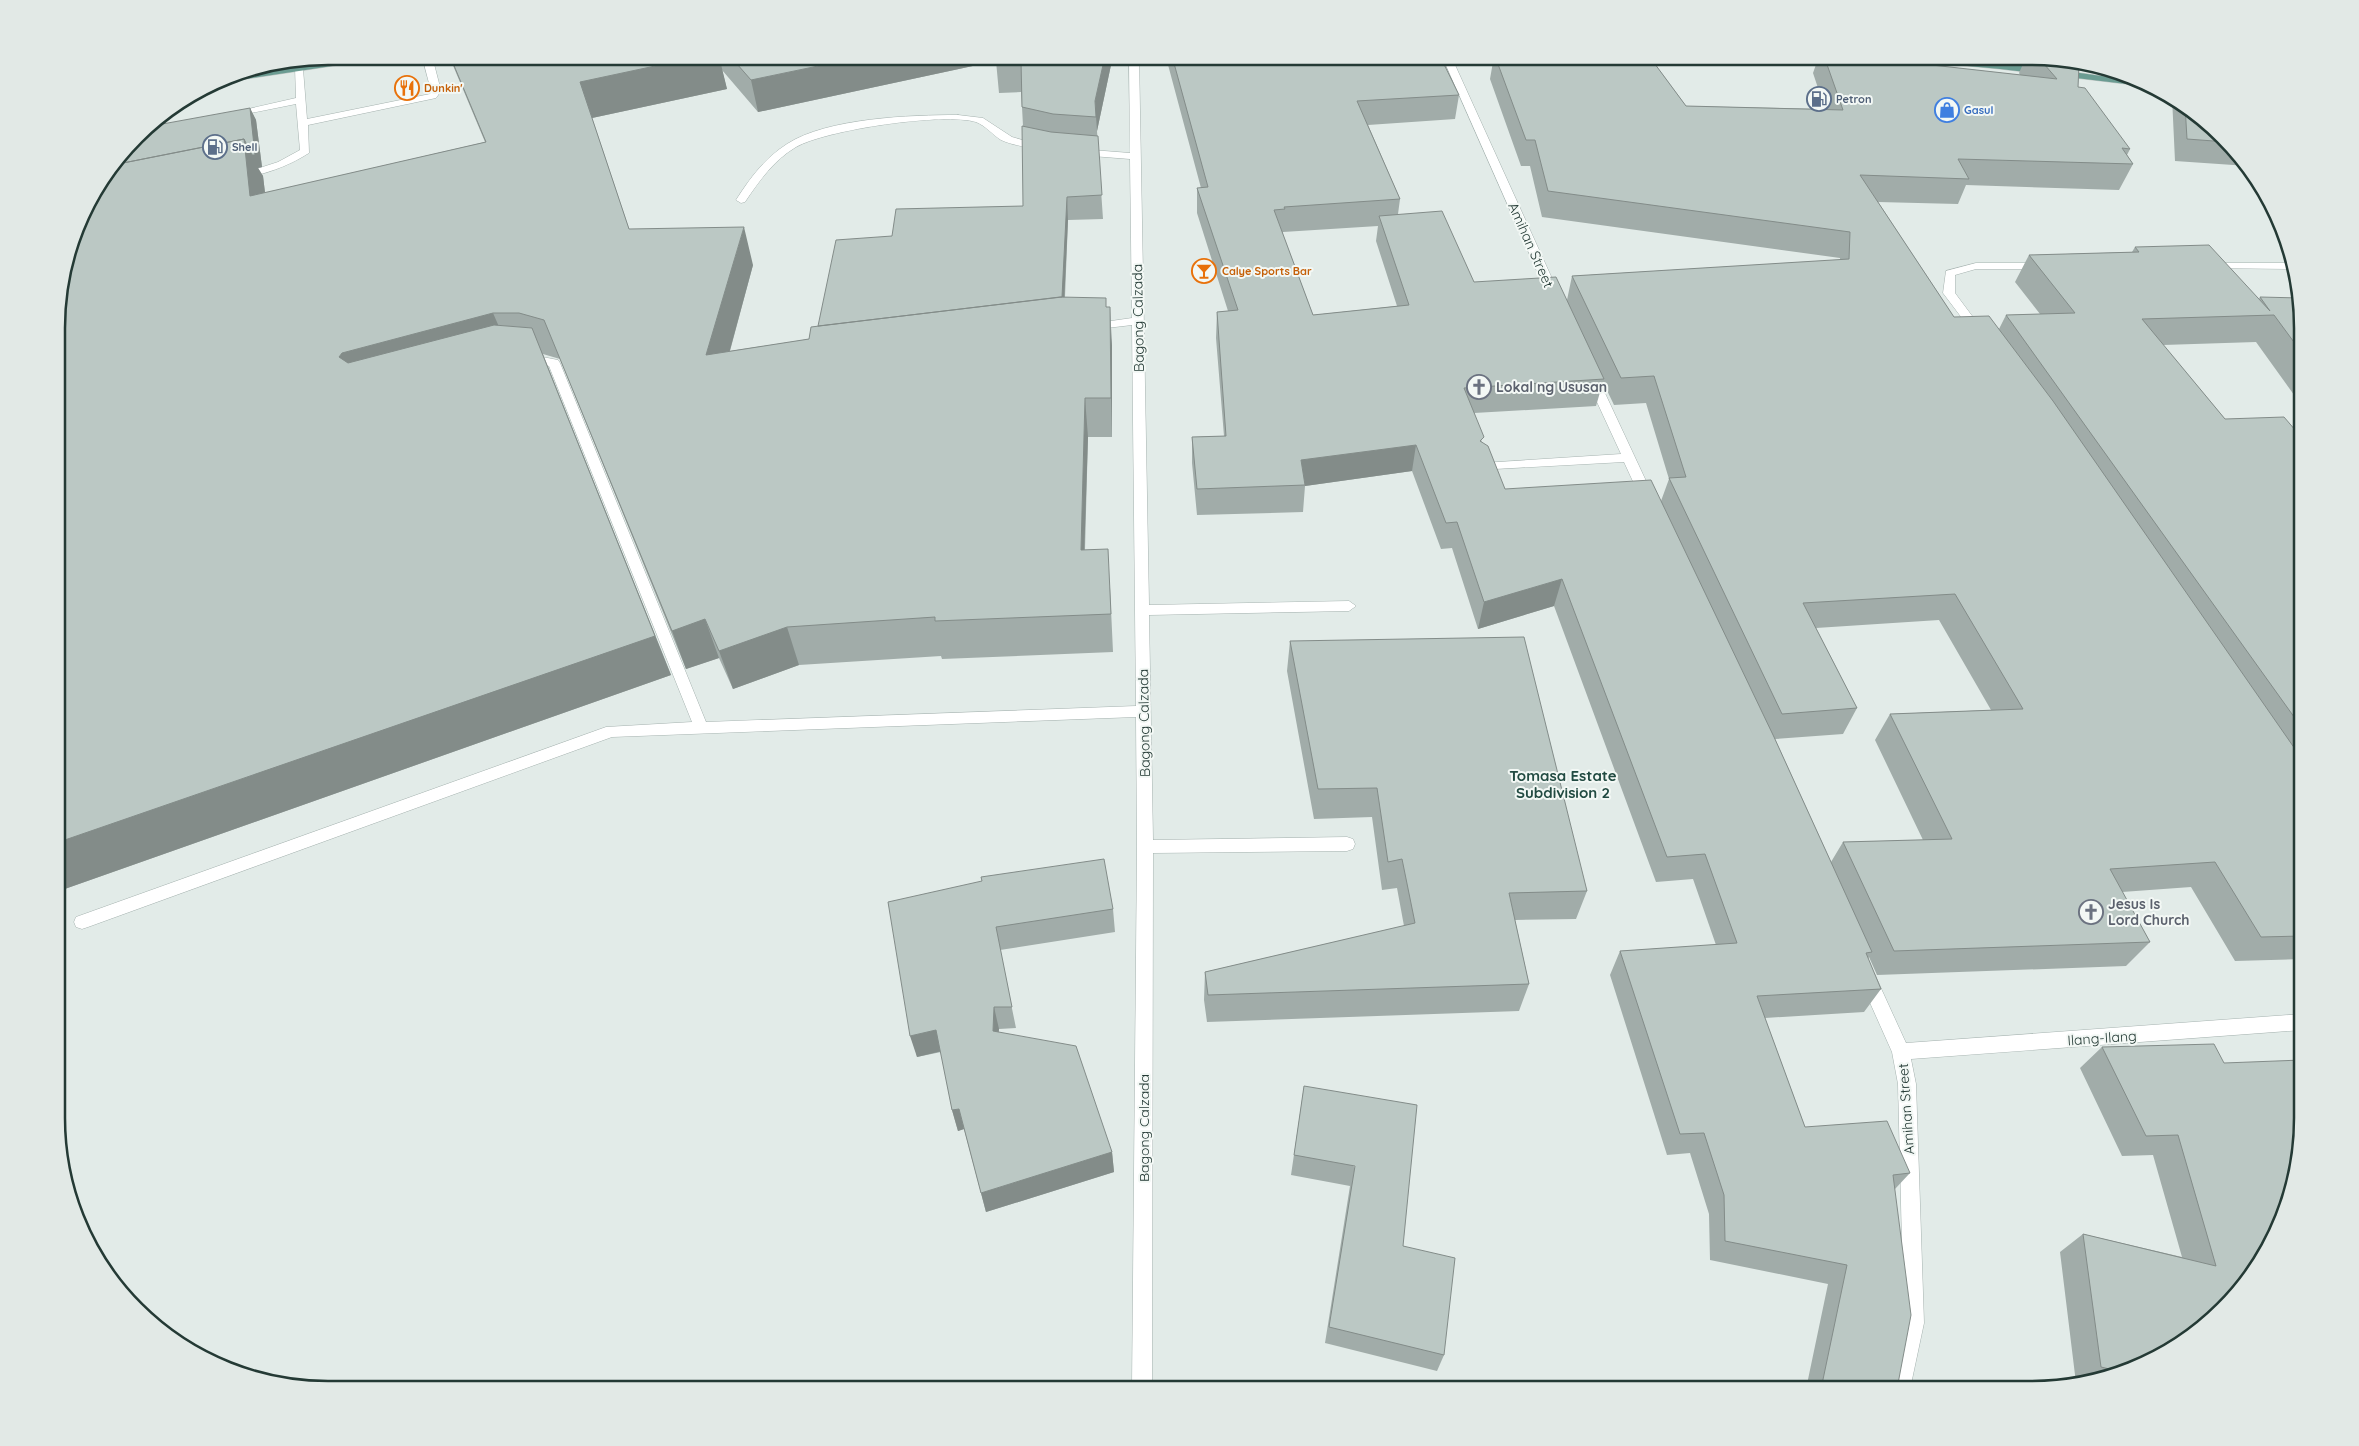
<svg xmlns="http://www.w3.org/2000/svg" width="2359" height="1446" font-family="Quicksand,sans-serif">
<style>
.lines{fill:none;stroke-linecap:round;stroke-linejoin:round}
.minor-casing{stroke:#a5b2af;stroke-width:1}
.major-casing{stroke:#c2c8c6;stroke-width:1}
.minor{fill:#fff;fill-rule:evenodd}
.major{fill:#6b9c92;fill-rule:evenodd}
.wall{fill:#a1aca9;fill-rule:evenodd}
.shaded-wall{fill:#838c89}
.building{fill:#bbc8c4;stroke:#838c89}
.labels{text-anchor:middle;stroke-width:4;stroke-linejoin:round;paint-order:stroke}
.far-food-label{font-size:11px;font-weight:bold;fill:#c56008;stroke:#f3f8f5;text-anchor:start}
.far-service-label{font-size:11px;font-weight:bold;fill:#4e5e75;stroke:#f3f8f5;text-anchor:start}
.far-shop-label{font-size:11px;font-weight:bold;fill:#366cbe;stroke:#f3f8f5;text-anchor:start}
.street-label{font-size:14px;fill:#243a35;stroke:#f3f8f5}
.worship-label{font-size:14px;font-weight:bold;fill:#5b616d;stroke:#f3f8f5;text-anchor:start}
.neighbourhood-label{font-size:15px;font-weight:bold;fill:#224b42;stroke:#f3f8f5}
.rim{fill:none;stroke:#243a35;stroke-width:2.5}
</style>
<rect width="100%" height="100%" fill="#e2ebe8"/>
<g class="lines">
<defs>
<path id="minor" d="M422,56h10l9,35 -5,7 -128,27 1,28c-22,14 -44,21 -69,26l-5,-3 43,-14 22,-12 -4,-46 -65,13 -5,-3 70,-16 -1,-31 8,2 4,50 123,-25 1,-3z
M1129,56h10l10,549 200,-4 7,5 -7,5 -200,4 4,225 194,-3 6,2 2,5 -2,5 -6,2 -194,2 -1,536h-20l5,-542 -1,-130 -524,20 -524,190 -6,2 -6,-2 -2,-5 2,-5 530,-190 86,-5 -143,-356 -26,-5v-6l4,-1 31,6 2,3 146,359 430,-16 -4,-381 -42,5 -6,-3 6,-3 42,-6 -2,-159 -51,-4 -5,-3 5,-3 51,4z
M1442,56h9l109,240 -2,2h-8l-2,-2z
M958,115l25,3 29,19 35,10 -5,3c-13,-3 -28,-4 -41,-10 -8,-5 -15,-14 -25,-18 -31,-10 -151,8 -180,25 -22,13 -37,34 -51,55l-4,1 -5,-3c14,-22 29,-42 51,-56 40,-26 124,-29 171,-29z
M1976,263h67l6,3 -6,3h-67l-21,6v18l29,39 -6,3 -4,-1 -31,-41 3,-22z
M2209,263h85l1,6 -90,-1v-4z
M1591,372l6,4 57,122 -2,3h-10l-18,-39 -147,8 -1,-3 1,-3 5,-1 139,-9 -36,-78z
M1868,970l6,3 32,70 396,-29v16l-391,29 5,25 8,239 -14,66h-20l14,-66 -6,-239 -6,-32 -33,-74 3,-5z"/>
<path id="major" d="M360,56h23l-4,3 -166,25 10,-6z
M1887,56c84,0 168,14 252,25l12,6 -151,-18 -109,-10z"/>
</defs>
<use href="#minor" class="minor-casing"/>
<use href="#major" class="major-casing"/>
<use href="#minor" class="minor"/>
<use href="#major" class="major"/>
</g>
<path class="wall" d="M449,56h662v9l-14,66 6,88 -35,1 -3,77 42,10 5,39v91h-24l-3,113 25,38 3,64 -171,7 -1,-3 -142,9 -66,24 -14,-31 -33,11 -126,-310 -17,-5 128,321 -612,216v-598l191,-185 6,12 6,47 -4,1 5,8 2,17 220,-51zM996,61l3,32 22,-1 1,15 1,19v80l-131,30 -74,90 -9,13 -79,12 23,-86 -124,-36 -37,-111 135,-29 -5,-19 36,42z
M1167,56h168v1l124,38 -4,24 -87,6 32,74 -2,15 76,68 93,18 5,-24 268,-16v-2l-298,-41 -12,-51h-9l-31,-87 4,-23h155l37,50 139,3 -12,-36 6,-17h75l2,5 124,14 -1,-2 4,-9 -14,-2 -5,-6h27l48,8 -1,23 52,62 -3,6 6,9 -14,26 -153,-5 -8,19 -80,-2 76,115 45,12 7,-14 34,-1 -25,-32 14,-27 103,-3 3,-5 124,52 1,-2 42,14v95l-46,-64 -93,3 62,74 77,19v521l-67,2 -44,-74 -69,5 28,50 -24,24 -249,9 -8,-18 -1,2 13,30 -17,23 -99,6 40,109 105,46 -15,16 2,200h-91l22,-105 -118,-24 -1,-46 -19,-61 -23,2 -57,-180 10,-24 96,-6 -23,-66 -37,3 -102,-276 -76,23 -26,-81 -11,1 -29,-78 -107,15 -2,26 -106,3 -5,-52v-26l32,-1 -8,-98 1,-26 11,-1 -31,-98v-25h4l-34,-127zM1378,226l-2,15 21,65 -84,9 -30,-80v-3zM1603,382l11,23 32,-2 23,76 -8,22 -156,-12 -23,-46 -8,-30 122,-7zM1939,620l52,90 -101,4 -15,26 48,100 -80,2 -12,20 -56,-123 68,-5 14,-26 -41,-80z
M2172,97l10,5 53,47 13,17 -73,-5z
M1290,641l297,250 -11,28 -61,1 14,64 -10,27 -312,11 -3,-22 1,-28 199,-46 -7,-38 -15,2 -10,-73 -58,2 -27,-148z
M888,902l225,7 2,23 -115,18 16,78 -17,1 -1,3 114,120 2,20 -128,40 -22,-83 -6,2 -6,-21 -11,-58 -24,5z
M2102,1047l122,16 78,72 -135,218 -66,27 -20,4 -5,-1 -16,-131 23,-18 99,23 -29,-102 -31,1 -42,-88z
M1304,1086l99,160 41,109 -7,16 -112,-28 25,-157 -59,-11z"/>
<path class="shaded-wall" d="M702,56h17l8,33 -135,29 -12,-36z
M866,56h134l-4,5 -238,51 -7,-32z
M1105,56h6v9l-14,66 -2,-30z
M250,108l6,12 6,47 -4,1 5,8 7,58 -175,-40 149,-55z
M1067,197l1,23 -5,105 -246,5z
M744,227l9,38 -35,129 -12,-39z
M1110,307l2,39v91l-1,-39z
M493,313l17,39 -148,40 -23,-35 3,-4z
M532,328l139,347 -612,216v-49z
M1085,398l3,39 -5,152 -2,-39z
M1416,445l-4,26 -107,15 -4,-26z
M1562,579l-8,27 -76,23 6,-27z
M705,619l14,39 -33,11 -14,-38z
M787,627l12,38 -66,24 -14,-38z
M994,1007l5,22 -2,23 -4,-21z
M936,1030l6,21 -25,6 -7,-21z
M959,1109l5,20 -6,2 -6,-21z
M1112,1152l2,20 -128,40 -5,-19z"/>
<path class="building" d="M450,56h252l-122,26 49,147 115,-2 -38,128 103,-16 2,-12 249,-30 46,1v9h4l1,91h-26l-4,152 27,-1 3,65 -176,7v-4l-148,10 -68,24 -14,-32 -33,12 -128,-311 -25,-7h-26l-151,40 -3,4 9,6 146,-38 38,3 123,308 -596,206v-549l25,-85 34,-44 126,-25 6,57 236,-54z
M730,56h136l-115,24z
M996,56h109l-10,45 1,16 -43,-3 -31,-7 -1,-47 -25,1z
M1172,56h163v1l15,-1h90l19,39 -102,6 43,98 -116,8 1,2 -11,1 39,105 96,-10 -30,-89 63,-5 32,71 82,-5 48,102 -140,9 20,49 -4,4 8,5 17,43 146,-9 123,257 98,215 -6,1 15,36 -124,7 48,131 82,-6 23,52 -17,2 18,140 -14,74h-76l26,-124 -122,-24 -1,-46 -20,-62 -24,1 -60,-183 117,-8 -32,-89 -38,3 -105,-278 -78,23 -27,-80 -11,1 -30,-78 -115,15 4,25 -108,4 -5,-52 34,-1 -9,-124 21,-2 -41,-122 11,-1z
M1495,56h154l37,50 157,4 -19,-54h70l2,5 161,18 -19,-22 41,7 -1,23 7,1 45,61 -8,-1 11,16 -175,-5 11,20 -109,-4 94,142 35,-1 64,85 249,358v177l-41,1 -46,-75 -105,7 40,73 -256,9 -51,-109 109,-3 -62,-125 133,-5 -68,-115 -152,9 54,105 -75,6 -113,-236 17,-1 -32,-101 -33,2 -49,-102 277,-17 1,-27 -302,-41 -13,-51h-9z
M2185,105l42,37 -40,-3z
M250,108l5,47h-3l-8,-16 -126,25 28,-37z
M1022,126l29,6 47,4 4,59 -35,2 -5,100 -244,29 18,-86 56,-4 4,-27 127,-3z
M2209,245l61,66 -10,-14 40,1 2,13v42l-28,-38 -132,4 83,100 59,-2 18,21v290l-296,-413 69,-2 -46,-58 110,-3 -4,-5z
M1524,637l63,254 -78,2 20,91 -321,11 -3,-23 210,-49 -13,-64 -14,3 -11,-74 -59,1 -28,-148z
M1104,859l9,50 -117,18 16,80h-18l-1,24 83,15 36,106 -131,41 -22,-84 -7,1 -16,-80 -26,6 -22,-134 94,-21 -1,-4z
M2214,1044l10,19 78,-3v75l-14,70 -31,64 -47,53 -43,31 -45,19 -21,-5 -18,-133 133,32 -38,-131 -32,1 -44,-89z
M1304,1086l113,19 -14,141 52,12 -11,97 -115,-28 26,-161 -61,-11z"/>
<defs>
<symbol id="restaurant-ring" viewBox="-11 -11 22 22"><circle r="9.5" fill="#f3f8f5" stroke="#e8710a" stroke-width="1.5"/><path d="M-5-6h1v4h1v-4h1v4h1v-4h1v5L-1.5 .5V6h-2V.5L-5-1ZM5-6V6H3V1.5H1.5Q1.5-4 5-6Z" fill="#e8710a"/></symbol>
<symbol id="fuel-ring" viewBox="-11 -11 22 22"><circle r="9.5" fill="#f3f8f5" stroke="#5c6f8a" stroke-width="1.5"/><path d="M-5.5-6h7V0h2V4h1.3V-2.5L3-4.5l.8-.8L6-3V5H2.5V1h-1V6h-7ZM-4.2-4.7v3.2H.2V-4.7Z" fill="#5c6f8a"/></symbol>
<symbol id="shop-ring" viewBox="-11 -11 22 22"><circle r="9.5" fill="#f3f8f5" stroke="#3f7fe0" stroke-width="1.5"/><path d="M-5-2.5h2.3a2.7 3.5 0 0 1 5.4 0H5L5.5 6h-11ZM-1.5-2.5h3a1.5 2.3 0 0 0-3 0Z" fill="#3f7fe0"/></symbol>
<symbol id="bar-ring" viewBox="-11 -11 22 22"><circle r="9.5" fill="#f3f8f5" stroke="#e8710a" stroke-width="1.5"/><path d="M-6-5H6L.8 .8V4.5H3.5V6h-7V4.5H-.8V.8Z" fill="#e8710a"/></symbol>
<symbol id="church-ring" viewBox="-11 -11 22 22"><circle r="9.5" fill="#f3f8f5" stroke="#6b7280" stroke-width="1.5"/><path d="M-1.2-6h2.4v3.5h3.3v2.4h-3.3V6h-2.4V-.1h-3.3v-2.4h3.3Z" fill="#6b7280"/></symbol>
</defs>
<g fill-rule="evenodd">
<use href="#restaurant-ring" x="393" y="74" width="28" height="28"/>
<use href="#fuel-ring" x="1805" y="85" width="28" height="28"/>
<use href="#shop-ring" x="1933" y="96" width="28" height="28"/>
<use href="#fuel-ring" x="201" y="133" width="28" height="28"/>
<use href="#bar-ring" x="1190" y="257" width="28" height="28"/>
<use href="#church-ring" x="1465" y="373" width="28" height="28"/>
<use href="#church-ring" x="2077" y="898" width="28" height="28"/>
</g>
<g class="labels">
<g class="far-food-label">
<text x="424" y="92">Dunkin'</text>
<text x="1222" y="275">Calye Sports Bar</text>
</g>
<g class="far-service-label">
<text x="1836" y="103">Petron</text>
<text x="232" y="151">Shell</text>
</g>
<g class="far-shop-label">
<text x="1964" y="114">Gasul</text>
</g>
<g class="street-label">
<text transform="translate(1531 245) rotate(66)" y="5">Amihan Street</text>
<text transform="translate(1138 318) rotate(-91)" y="5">Bagong Calzada</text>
<text transform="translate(1144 723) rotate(-91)" y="5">Bagong Calzada</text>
<text transform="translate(2102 1038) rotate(-4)" y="5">Ilang-Ilang</text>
<text transform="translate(1906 1109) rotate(-94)" y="5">Amihan Street</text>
<text transform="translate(1144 1128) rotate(-90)" y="5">Bagong Calzada</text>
</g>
<g class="worship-label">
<text x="1496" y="392">Lokal ng Ususan</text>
<text x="2108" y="909">Jesus Is<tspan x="2108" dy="16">Lord Church</tspan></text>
</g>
<g class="neighbourhood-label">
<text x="1563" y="781">Tomasa Estate<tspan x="1563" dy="17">Subdivision 2</tspan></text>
</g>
</g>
<path d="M0 0H2359V1446H0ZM328 65H2031A263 263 0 0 1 2294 328V1118A263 263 0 0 1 2031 1381H328A263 263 0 0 1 65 1118V328A263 263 0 0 1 328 65Z" fill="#e2e9e6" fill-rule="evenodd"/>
<path class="rim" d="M328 65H2031A263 263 0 0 1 2294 328V1118A263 263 0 0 1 2031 1381H328A263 263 0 0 1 65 1118V328A263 263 0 0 1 328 65Z"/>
</svg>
